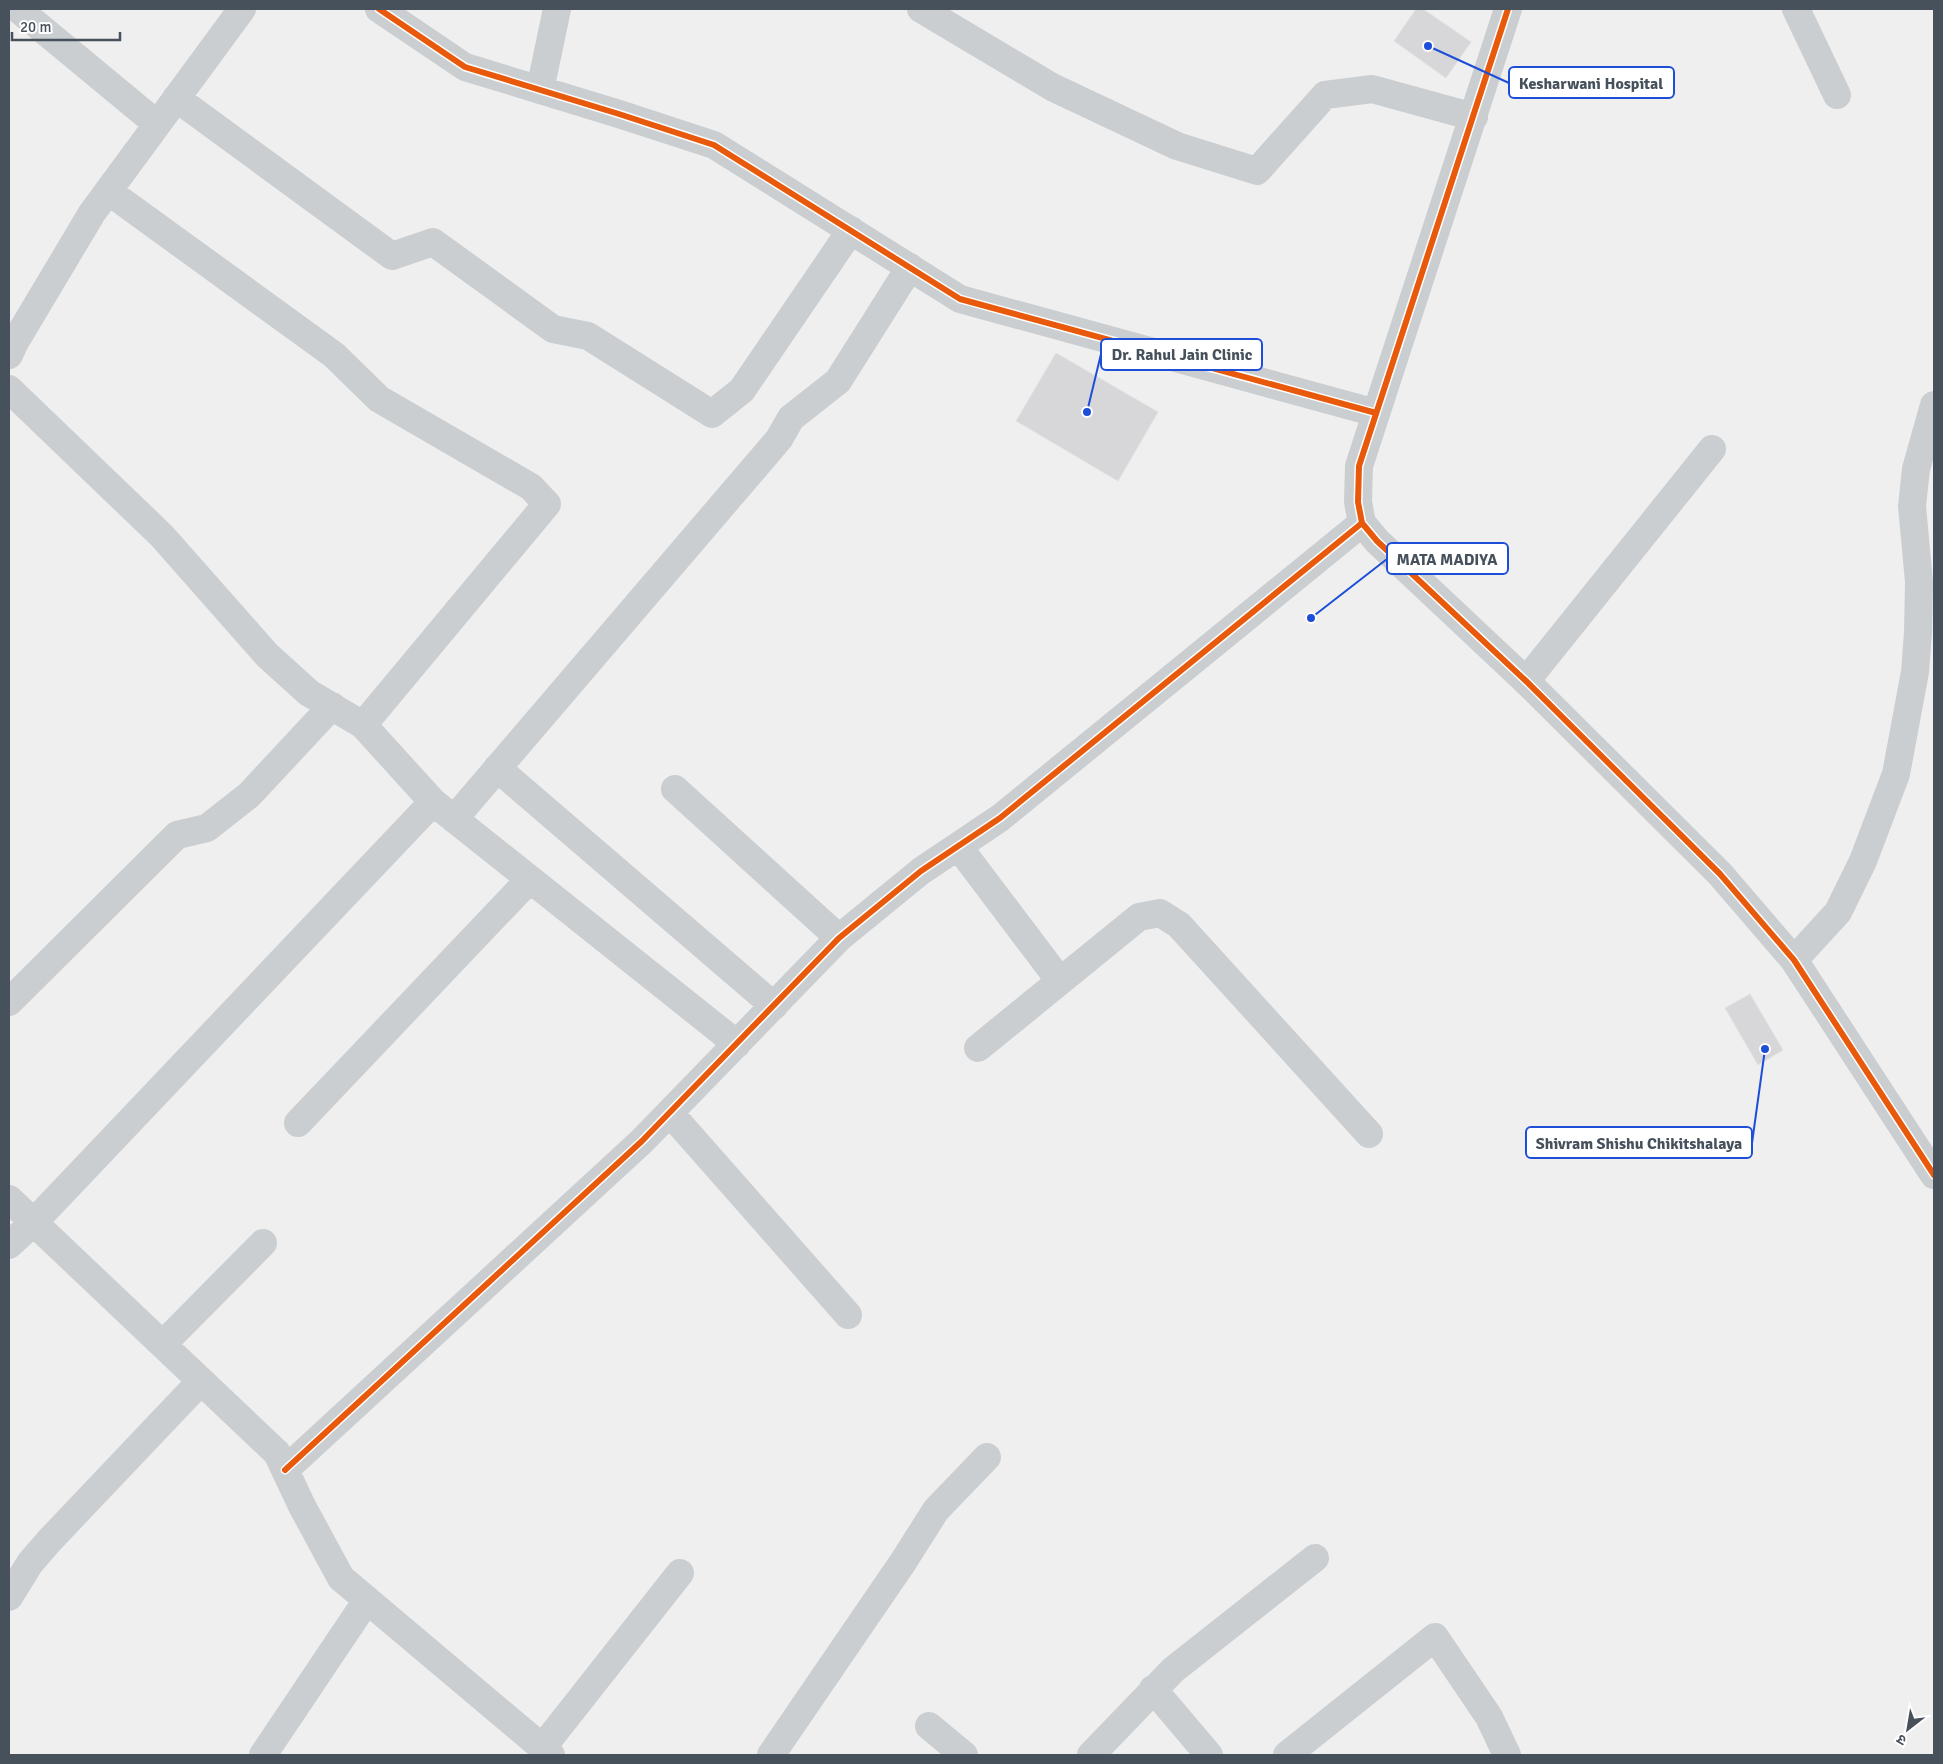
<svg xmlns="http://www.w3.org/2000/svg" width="1943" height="1764" font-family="Signika,'Noto Sans Devanagari',sans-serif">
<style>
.building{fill:#d7d7d9;stroke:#e1e1e2}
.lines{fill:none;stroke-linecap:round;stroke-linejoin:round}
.minor{stroke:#cbced0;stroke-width:28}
.tertiary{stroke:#cbced0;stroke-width:28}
.cycleway-casing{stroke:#fff;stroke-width:9}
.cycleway{stroke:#e8590c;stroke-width:6}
.leader{fill:none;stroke:#1d4ed8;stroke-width:2}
.callout-dot{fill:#1d4ed8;stroke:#fff;stroke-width:2}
.callout{fill:#fff;stroke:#1d4ed8;stroke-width:2}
.callout-label{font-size:16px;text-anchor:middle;font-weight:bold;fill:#46515c}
</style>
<rect width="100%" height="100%" fill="#f0efef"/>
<path class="building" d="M1416,9h7l48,33 -25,36 -52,-37z
M1056,353l102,59 -40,69 -102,-60z
M1750,994l33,56 -25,15 -33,-57z"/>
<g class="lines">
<path class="minor" d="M18,9l139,115
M379,9l86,58 154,47 95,31 246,154 416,114
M921,9l131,78 125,59 80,25 68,-76 47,-6 102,28
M1796,9l41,86
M540,90l17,-81
M176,98l216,158 41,-14 120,87 35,7 124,78 30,-24 109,-160
M108,191l226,164 45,44 152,88 16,17 -184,221
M9,355l6,-13 77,-129 150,-204
M9,389l153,147 105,119 42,38 54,32 70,77 304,242
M1526,681l186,-232
M497,768l277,238
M675,789l164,149
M454,819l325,-380 12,-21 47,-37 72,-114
M958,846l102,135
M1794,960l44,-48 25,-51 33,-87 19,-102 3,-40 1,-50 -7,-76 4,-37 18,-64
M9,1002l168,-167 30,-7 42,-33 83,-89
M978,1048l161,-131 21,-4 19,12 190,209
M670,1113l178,202
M298,1123l232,-244
M9,1199l268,254 25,53 39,72 210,177
M9,1245l25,-23 399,-420
M163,1344l100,-101
M285,1470l357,-329 197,-203 82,-67 79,-53 362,-295
M9,1597l21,-34 20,-23 151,-159
M1153,1689l56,66
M929,1726l35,29
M542,1748l138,-175
M263,1755l104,-155
M771,1755l132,-193 33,-52 51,-53
M1091,1755l82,-85 142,-112
M1287,1755l148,-118 54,80 18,38"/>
<path class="tertiary" d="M1508,9l-149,457 -1,36 4,21 15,18 149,140 194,193 74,86 140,215"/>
<defs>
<path id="cycleway" d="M379,9l86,58 154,47 95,31 246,154 416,114
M1508,9l-149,457 -1,36 4,21 15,18 149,140 194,193 74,86 140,215
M285,1470l357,-329 197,-203 82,-67 79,-53 362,-295"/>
</defs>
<use href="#cycleway" class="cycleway-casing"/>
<use href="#cycleway" class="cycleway"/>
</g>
<path class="leader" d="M1428 46L1509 83M1087 412L1101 354M1311 618L1387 559M1765 1049L1752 1143"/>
<g class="callout-dot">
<circle cx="1428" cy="46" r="5"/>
<circle cx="1087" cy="412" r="5"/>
<circle cx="1311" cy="618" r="5"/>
<circle cx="1765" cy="1049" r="5"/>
</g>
<g class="callout">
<rect x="1509" y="67" width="165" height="31" rx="5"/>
<rect x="1101" y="339" width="161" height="31" rx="5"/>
<rect x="1387" y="543" width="121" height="31" rx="5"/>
<rect x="1526" y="1127" width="226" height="31" rx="5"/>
</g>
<g class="callout-label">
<text x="1591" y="89">Kesharwani Hospital</text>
<text x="1182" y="360">Dr. Rahul Jain Clinic</text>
<text x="1447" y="565">MATA MADIYA</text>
<text x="1639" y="1149">Shivram Shishu Chikitshalaya</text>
</g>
<rect width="1943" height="1764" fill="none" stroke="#46515c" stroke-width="20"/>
<g transform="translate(1908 1729) rotate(211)" stroke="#ffffff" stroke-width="4" paint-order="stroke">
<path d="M0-4L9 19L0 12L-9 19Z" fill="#46515c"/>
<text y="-8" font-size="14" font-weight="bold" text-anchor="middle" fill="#46515c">उ</text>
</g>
<path d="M12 32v8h108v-8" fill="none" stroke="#46515c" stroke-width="2.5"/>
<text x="20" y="32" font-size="15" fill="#46515c" stroke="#ffffff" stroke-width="4" paint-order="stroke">20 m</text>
</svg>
